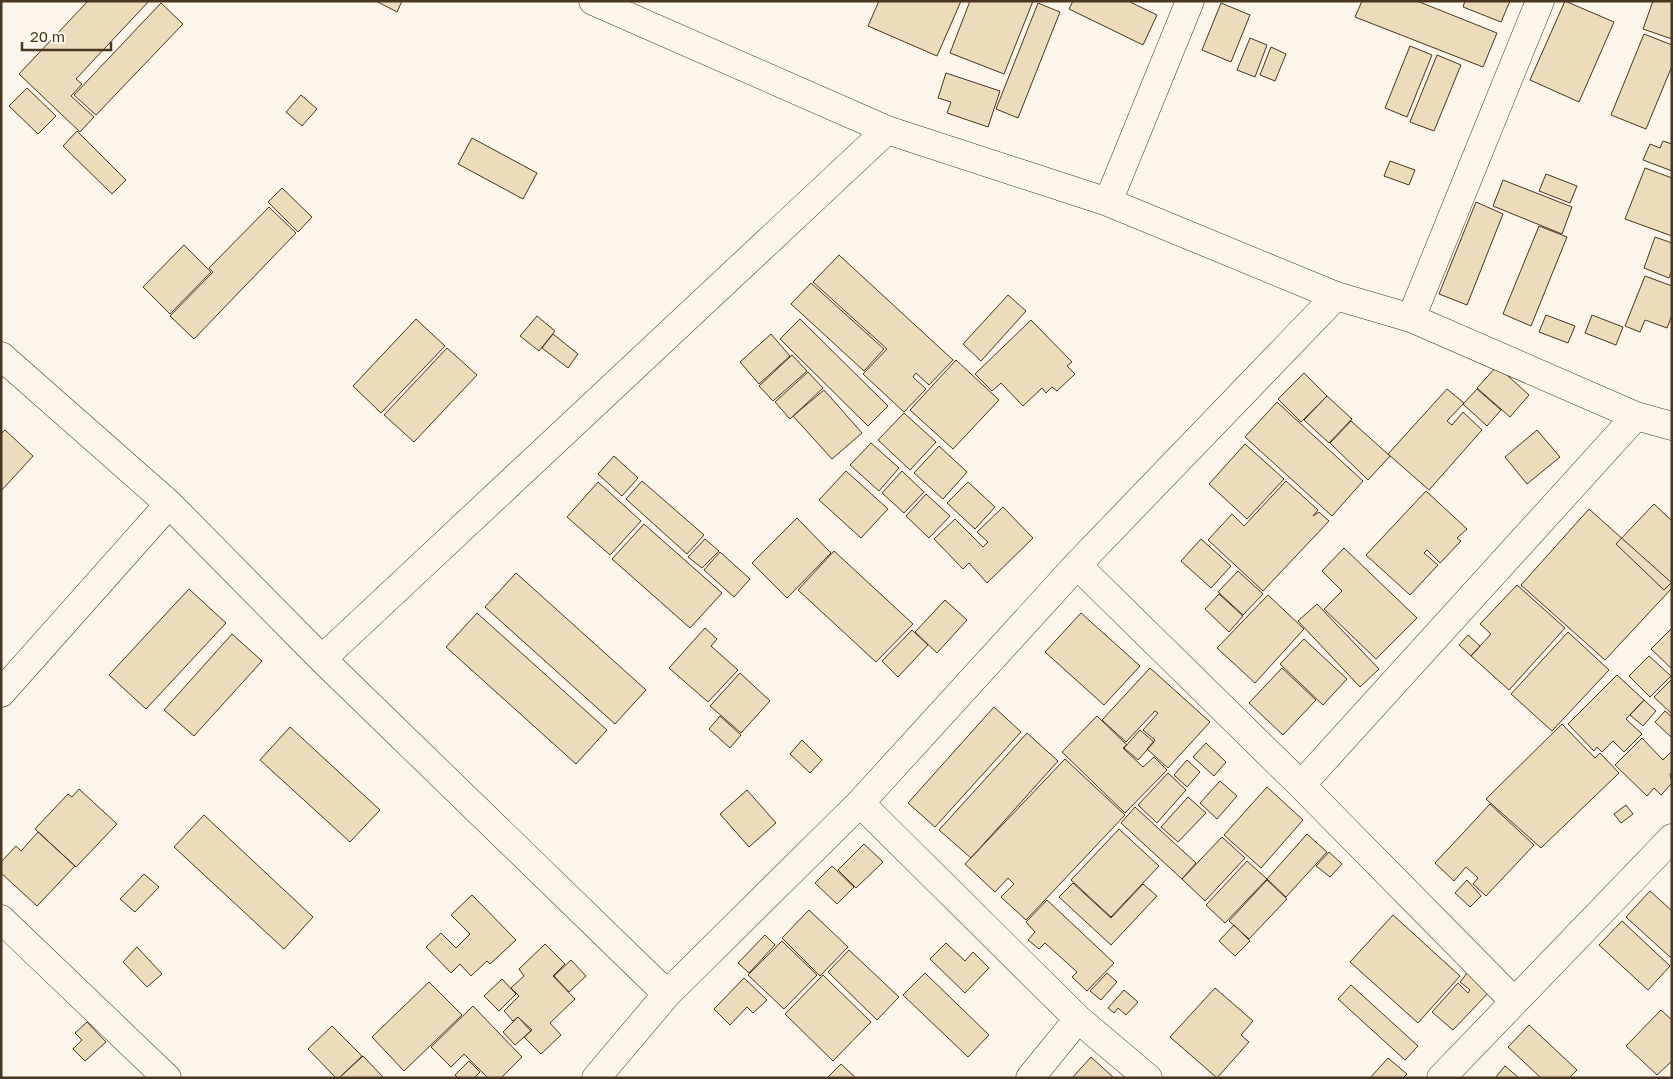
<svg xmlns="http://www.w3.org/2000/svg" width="1673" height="1079" font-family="'Golos Text',sans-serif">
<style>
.building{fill:#ecdcbc;stroke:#4a3520}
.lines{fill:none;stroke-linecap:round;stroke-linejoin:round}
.minor-casing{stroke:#4a3520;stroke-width:29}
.minor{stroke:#fbf6e9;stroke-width:28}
</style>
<rect width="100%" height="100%" fill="#fbf6e9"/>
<path class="building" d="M88,1h61l-73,78 6,5 -11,12 23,21 -14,15 -61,-58z
M376,1h26l-5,11z
M879,1h82l-24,55 -69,-30z
M970,1h63l-29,73 -54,-21z
M1073,1h55l29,14 -14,30 -74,-36z
M1362,1h55l80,32 -14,34 -128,-50z
M1465,1h45l-9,21 -38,-15z
M1565,1l49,21 -35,80 -49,-22z
M1653,1h19v38l-29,-10z
M161,3l22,21 -87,91 -22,-20z
M1038,3l22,9 -42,106 -22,-9z
M1221,3l29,12 -19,47 -29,-12z
M1644,34l28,11v21l-26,63 -35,-14z
M1250,38l17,7 -12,32 -18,-7z
M1410,46l22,9 -25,62 -22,-9z
M1271,47l15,7 -11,27 -15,-6z
M1437,55l24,10 -27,66 -24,-9z
M946,73l54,18 -12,36 -41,-14 4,-11 -13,-4z
M27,88l29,28 -18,18 -29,-28z
M301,95l16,14 -15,17 -16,-14z
M77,131l49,49 -14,14 -49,-48z
M472,138l65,35 -14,26 -65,-35z
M1663,141l9,3v27l-29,-11 7,-16 10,4z
M1390,161l25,9 -6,15 -25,-9z
M1645,168l27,10v58l-47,-17z
M1546,174l31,12 -7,17 -31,-12z
M1503,180l69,27 -10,27 -69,-28z
M282,188l30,29 -14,15 -30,-30z
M1476,202l27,12 -36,91 -28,-11z
M269,207l27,26 -102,106 -24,-23 43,-44 -4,-4z
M1539,226l28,11 -36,89 -28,-12z
M1655,237l17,6v27l-3,8 -25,-10z
M184,245l27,27 -41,42 -27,-27z
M839,255l114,105 -24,25 -13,-12 -3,4 13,12 -22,23 -41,-38 24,-25 -74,-67z
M1645,276l27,10v29l-5,13 -22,-8 -5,12 -15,-6z
M811,283l73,66 -20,22 -73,-67z
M1008,295l18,16 -45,50 -18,-17z
M1546,315l29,11 -7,17 -29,-11z
M1592,315l31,12 -7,18 -31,-12z
M537,316l18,15 -16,20 -19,-15z
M416,319l29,27 -64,67 -28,-27z
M800,319l88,87 -20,20 -88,-87z
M1031,320l41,42 -5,4 8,8 -18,17 -5,-4 -6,6 -4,-5 -19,18 -22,-23 -9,8 -17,-17z
M553,334l25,20 -10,14 -26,-20z
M771,334l19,22 -31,28 -19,-22z
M447,348l30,27 -63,67 -30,-27z
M792,355l15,16 -34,30 -14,-15z
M956,360l43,40 -46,49 -43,-39z
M1497,366l32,29 -19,22 -33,-29z
M808,372l15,16 -33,31 -15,-17z
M1304,373l23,23 -26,26 -23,-23z
M1447,389l17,14 -17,18 5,4 11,-13 19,18 -53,60 -41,-36z
M1477,389l24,21 -14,16 -24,-22z
M824,390l38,43 -30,26 -39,-43z
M1327,396l25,23 -23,24 -25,-23z
M1277,402l86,79 -31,35 -87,-79z
M904,413l32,29 -26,28 -32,-30z
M1351,421l39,35 -22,24 -38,-37z
M5,430l28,26 -32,35v-57z
M1537,430l23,27 -33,27 -22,-27z
M871,443l28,25 -20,23 -29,-26z
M1245,444l39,35 -37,40 -38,-35z
M939,446l28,26 -24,27 -29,-26z
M614,456l24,22 -16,18 -24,-22z
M846,471l42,38 -27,29 -42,-38z
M902,471l22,21 -20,21 -22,-20z
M642,481l62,54 -17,19 -61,-55z
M1286,481l32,29 -5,6 6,-4 10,9 -66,70 -55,-51 24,-26 12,12z
M598,482l43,39 -31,34 -43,-38z
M968,482l27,25 -20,22 -28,-26z
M1426,491l41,38 -10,9 4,3 -21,22 -13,-13 -3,3 14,12 -28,30 -44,-40z
M926,494l24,22 -21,22 -23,-22z
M1654,504l18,17v61l-8,8 -48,-46z
M1003,507l30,31 -46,45 -18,-20 -6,6 -29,-30 21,-20 28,28 5,-5 -11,-10z
M1589,509l83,74v5l-67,72 -84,-75z
M797,518l34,35 -44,45 -35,-35z
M644,524l78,69 -32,35 -78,-69z
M705,539l14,12 -17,17 -14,-11z
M1201,539l30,27 -20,22 -30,-27z
M1344,548l73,70 -41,41 -52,-50 18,-18 -20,-20z
M834,551l79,73 -37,38 -78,-72z
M720,552l30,27 -16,18 -30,-27z
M1238,571l25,23 -20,21 -25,-23z
M516,573l130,117 -31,34 -130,-117z
M1517,585l48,43 -56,62 -38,-34 20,-22 -11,-10z
M189,589l37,34 -80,86 -37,-34z
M1219,594l24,22 -14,16 -24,-23z
M1268,595l36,34 -49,54 -38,-35z
M945,600l22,20 -30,33 -22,-21z
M1317,604l62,65 -19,18 -62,-66z
M477,613l130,117 -31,34 -130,-117z
M1081,613l59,53 -36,39 -59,-53z
M705,628l12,11 -6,7 27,24 -30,32 -39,-34z
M1672,628v41l-21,-20z
M912,630l16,15 -30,32 -16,-16z
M1568,632l41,38 -57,61 -41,-37z
M232,634l30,27 -68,75 -30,-26z
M1468,635l12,11 -9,10 -12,-11z
M1304,639l43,40 -24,26 -43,-41z
M1649,656l22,20 -21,21 -21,-21z
M1150,668l60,54 -42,46 -21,-19 8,-9 -12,-10 15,-17 -3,-2 -29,31 -24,-22z
M1282,668l34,32 -33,35 -34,-32z
M740,673l30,28 -29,32 -31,-27z
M1617,675l27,25 -18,19 16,15 -18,18 -11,-11 -11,11 -5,-5 -3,4 -26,-27z
M1672,679v35l-18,-17z
M1644,700l12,11 -13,15 -13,-11z
M994,707l27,25 -86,95 -27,-24z
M1665,711l7,6v21l-17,-16z
M720,716l21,19 -11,13 -21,-19z
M1097,716l30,29 -4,3 20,19 11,-10 13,13 -42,43 -63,-61z
M1562,724l33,34 5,-5 19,20 -78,75 -55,-49z
M290,727l90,83 -30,32 -90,-82z
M1140,730l14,12 -16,18 -14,-12z
M1027,733l31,28 -87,97 -32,-28z
M1642,738l21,22 9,-9v21l-2,2 2,9 -11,12 -7,-7 -7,8 -32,-31z
M802,740l20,20 -12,13 -20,-19z
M1206,743l20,19 -12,14 -21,-19z
M1065,759l60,56 -99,105 -25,-23 13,-13 -6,-6 -13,14 -30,-28z
M1187,760l13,12 -13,15 -13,-12z
M1168,773l18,17 -29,33 -19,-18z
M1220,781l17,15 -20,23 -17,-16z
M1267,787l36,33 -42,48 -37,-33z
M79,789l38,35 -41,43 -41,-38 33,-35 4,3z
M747,790l29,33 -27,24 -29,-33z
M1188,797l18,16 -28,29 -17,-15z
M1490,804l44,41 -48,51 -13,-12 5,-6 -12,-11 -12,14 -19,-18z
M1626,805l7,9 -12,9 -7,-9z
M1135,807l61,56 -14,16 -61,-56z
M204,815l109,102 -29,32 -110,-102z
M1119,829l40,37 -48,51 -40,-37z
M38,832l37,34 -38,40 -36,-33v-11l15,-16 5,5z
M1307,834l20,18 -41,45 -19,-18z
M1222,837l23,21 -40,43 -23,-22z
M864,844l19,18 -27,26 -18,-18z
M1329,852l13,12 -12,13 -14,-11z
M1247,861l20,18 -42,44 -19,-18z
M832,866l22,21 -17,17 -22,-21z
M144,874l15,13 -24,25 -15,-13z
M1267,880l20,19 -38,40 -20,-18z
M1467,880l14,16 -11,11 -15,-14z
M1073,883l38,35 32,-34 14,12 -46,49 -52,-48z
M1650,891l22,20v44l-2,2 -44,-40z
M472,895l44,45 -26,24 -3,-3 -16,15 -11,-12 -9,9 -25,-26 15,-14 15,15 14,-14 -19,-19z
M1047,900l67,63 -27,28 -15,-14 5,-5 -32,-29 -6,6 -11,-9 7,-8 -9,-10z
M809,910l39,37 -28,29 -38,-38z
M1393,915l67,61 -42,47 -68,-61z
M1622,921l48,45 -22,24 -49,-45z
M1234,925l16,16 -15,15 -16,-15z
M765,935l10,10 -26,28 -11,-10z
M782,941l35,34 -33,34 -36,-34z
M946,943l19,18 8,-9 16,16 -24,25 -35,-34z
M545,944l20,20 -12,12 22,23 -25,24 11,12 -20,19 -17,-17 8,-7 -14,-13 -5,4 -9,-10 15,-15 -8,-8 13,-12 -5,-7z
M137,947l25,27 -15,13 -24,-25z
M849,950l50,47 -22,23 -49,-48z
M571,960l15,16 -17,16 -15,-16z
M1468,972l22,19 -37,39 -21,-18 26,-29 10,10 2,-3 -10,-8z
M925,973l64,62 -21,22 -65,-62z
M1107,973l10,9 -16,18 -11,-9z
M823,975l48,47 -38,39 -48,-47z
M744,978l23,22 -14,13 -6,-6 -17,18 -16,-16z
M502,979l14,15 -17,17 -15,-15z
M429,982l33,33 -58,56 -32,-34z
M1351,985l67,61 -13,14 -67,-61z
M1215,988l38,33 -12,14 8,7 -32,36 -47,-41z
M1124,990l14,12 -12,13 -8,-7 -4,5 -6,-5z
M473,1006l49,51 -21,21h-13l-24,-24 -13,13 -20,-20z
M1661,1010l11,10v41l-15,14 -31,-29z
M518,1017l13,14 -16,14 -12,-13z
M87,1022l19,20 -21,19 -12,-12 9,-9 -7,-7z
M1529,1025l48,45 -8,8h-28l-33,-31z
M332,1026l30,30 -23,22h-3l-28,-29z
M363,1056l21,22h-45z
M1091,1057l23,21h-42z
M1388,1058l19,16 -4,4h-33z
M469,1061l11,11 -6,6h-16l-3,-3z
M841,1064l15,14h-29z
M1505,1066l14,12h-24z"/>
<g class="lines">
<defs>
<path id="minor" d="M593,1l294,129 221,72 228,94 75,22 225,98 36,10
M1108,202l82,-201
M1411,318l129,-317
M1,356l168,148 153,155 345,335
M1077,565l224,220 212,215
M322,659l565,-529
M1,693l168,-189
M1301,785l335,-369
M860,803l218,216 70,59
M1,919l166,159
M596,1078l71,-84 193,-191 217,-238 259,-269
M1030,1078l48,-59
M1441,1078l231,-240"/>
</defs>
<use href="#minor" class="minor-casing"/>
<use href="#minor" class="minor"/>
</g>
<rect width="1673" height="1079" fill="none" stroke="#4a3520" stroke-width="5"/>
<path d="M22 42v8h89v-8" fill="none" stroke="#4a3520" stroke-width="2.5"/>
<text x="30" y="42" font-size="15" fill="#4a3520" stroke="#fbf6e9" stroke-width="4" paint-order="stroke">20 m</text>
</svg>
